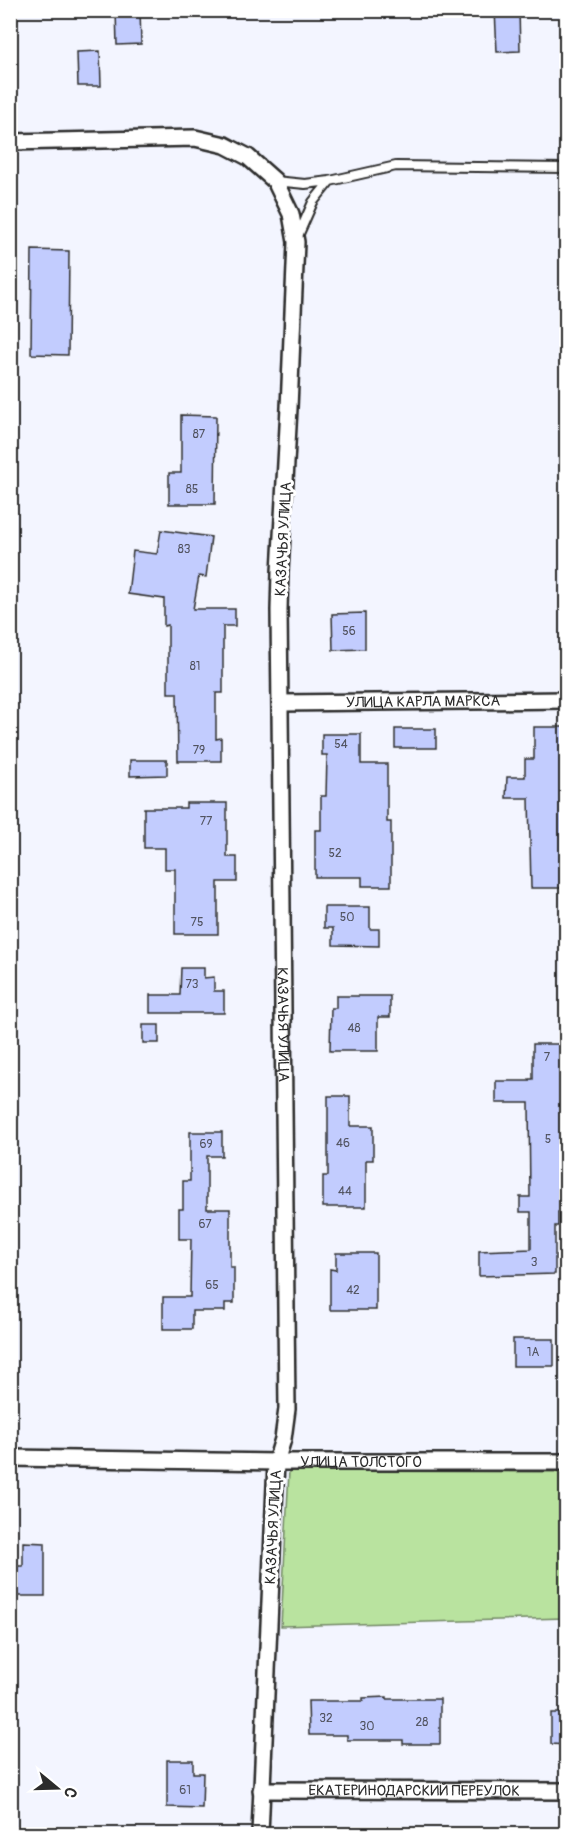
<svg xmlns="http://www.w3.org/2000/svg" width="577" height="1845" font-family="Pangolin,sans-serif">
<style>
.green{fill:#b9e39f;stroke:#728765;stroke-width:1.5}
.building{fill:#c2ccfe;stroke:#2b2b2b;stroke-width:1.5}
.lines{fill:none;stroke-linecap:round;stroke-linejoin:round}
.lane-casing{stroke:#2b2b2b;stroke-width:12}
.street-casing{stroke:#2b2b2b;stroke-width:20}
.lane{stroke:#fff;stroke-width:8}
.street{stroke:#fff;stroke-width:15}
.labels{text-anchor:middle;stroke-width:6;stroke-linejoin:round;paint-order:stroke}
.number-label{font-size:12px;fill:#515360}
.street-label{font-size:15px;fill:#2b2b2b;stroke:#fff}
</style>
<rect width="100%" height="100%" fill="#f3f5ff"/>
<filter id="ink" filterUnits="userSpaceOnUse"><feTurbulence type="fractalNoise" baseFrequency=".0167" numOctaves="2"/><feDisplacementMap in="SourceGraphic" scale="12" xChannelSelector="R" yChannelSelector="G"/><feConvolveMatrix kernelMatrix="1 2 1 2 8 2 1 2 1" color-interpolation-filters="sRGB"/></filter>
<g filter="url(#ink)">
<path class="green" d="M289,1471l277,1v146l-285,8z"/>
<path class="building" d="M116,10h24l1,34 -24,1z
M495,10h24l1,41 -23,1z
M100,51l1,35h-23l-1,-34z
M32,250l37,1 -1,104 -37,-1z
M181,415l35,1 -1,88h-46v-31h12z
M161,530l50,7 -5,40 -7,-1 -6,33h42v17h-12v67h-7v46l5,-1v23h-43l-1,-68h-9v-68l-4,1v-27l-36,-5 5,-43 24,3z
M365,613v36l-32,1 -1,-36z
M534,727h33v47h-3v43h3v71h-36l-2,-90h-23l1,-21h18v-18h9z
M395,729h41v19h-41z
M322,734h39v30h26v58h4v64h-29v-9h-47v-47h6v-34h5l1,-41h-5z
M130,760h37v15l-37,1z
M186,803h41v54h10v25h-19v52h-43v-65h-10v-21h-21v-40h42z
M324,907h46v22h9v17l-46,-1v-17h-9z
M181,968h23v10l10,-1v14h10v22h-74v-18h30z
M336,996h54v21h-12v34h-48l1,-43h5z
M143,1025h16v18h-16z
M533,1044h28v35h4l2,77h-3l-1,56h-5v14h-3v48l-76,2v-25l52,-2v-37h-11v-15h10l-1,-94h-33v-22h33v-2h4z
M328,1096h22v30h23v34h-7v47h-43v-31h5z
M190,1132h32v24h-15v53h23v58h4v36h-9v8h-33v18h-29v-32h27l1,-58h-12v-30h4v-28h7z
M336,1253h40v57h-46v-41l6,1z
M513,1339h41v27h-41z
M23,1542l22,1v53h-35l1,-30h12z
M387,1697v2h53v45h-37v-4h-56v-5h-38l-1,-34h55v-3z
M551,1713h16v32l-16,-1z
M167,1760h26v13h10l-1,35 -35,-1z"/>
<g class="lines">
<defs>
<path id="lane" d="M275,181l30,3 25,-3 66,-15 170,2
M298,236l15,-34 17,-21"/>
<g id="street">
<path id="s1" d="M10,142l185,-4 30,7 23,12 27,24 16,33 5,28 -7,166 -9,164 -1,38 8,799 -4,30 -7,23 -16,372"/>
<path id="s2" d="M281,703l285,-3"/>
<path id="s3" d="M10,1458l266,4h290"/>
<path id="s4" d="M261,1790l305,1"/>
</g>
</defs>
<use href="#lane" class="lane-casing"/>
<use href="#street" class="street-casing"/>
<use href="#lane" class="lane"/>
<use href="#street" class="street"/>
</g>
</g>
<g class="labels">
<g class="number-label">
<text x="199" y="438">87</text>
<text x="192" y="493">85</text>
<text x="184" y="553">83</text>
<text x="349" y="635">56</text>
<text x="195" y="670">81</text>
<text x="341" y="748">54</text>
<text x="199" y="754">79</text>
<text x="206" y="825">77</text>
<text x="335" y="857">52</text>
<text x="347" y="921">50</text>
<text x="197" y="926">75</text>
<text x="192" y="988">73</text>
<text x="354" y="1032">48</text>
<text x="547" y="1061">7</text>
<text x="548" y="1143">5</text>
<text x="343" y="1147">46</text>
<text x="206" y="1148">69</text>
<text x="345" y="1195">44</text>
<text x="205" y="1228">67</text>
<text x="534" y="1266">3</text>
<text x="212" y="1289">65</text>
<text x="353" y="1294">42</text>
<text x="533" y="1356">1А</text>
<text x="326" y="1722">32</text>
<text x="422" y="1726">28</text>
<text x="367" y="1730">30</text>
<text x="185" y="1794">61</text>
</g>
<g class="street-label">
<text transform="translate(283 539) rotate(-87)" y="5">КАЗАЧЬЯ УЛИЦА</text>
<text dy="5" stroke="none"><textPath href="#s2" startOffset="142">УЛИЦА КАРЛА МАРКСА</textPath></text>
<text dy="5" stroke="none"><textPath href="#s1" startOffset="1126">КАЗАЧЬЯ УЛИЦА</textPath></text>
<text dy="5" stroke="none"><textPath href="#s3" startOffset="351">УЛИЦА ТОЛСТОГО</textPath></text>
<text transform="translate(273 1527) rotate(-87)" y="5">КАЗАЧЬЯ УЛИЦА</text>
<text dy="5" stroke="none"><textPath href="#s4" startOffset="153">ЕКАТЕРИНОДАРСКИЙ ПЕРЕУЛОК</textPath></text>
</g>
</g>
<rect width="577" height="1845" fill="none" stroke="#fff" stroke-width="36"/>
<rect x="18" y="18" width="541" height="1809" fill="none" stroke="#2b2b2b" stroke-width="2" filter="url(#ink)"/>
<g transform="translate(57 1788) rotate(109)" stroke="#ffffff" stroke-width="4.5" paint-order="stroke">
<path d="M0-4.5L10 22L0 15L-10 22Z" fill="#2b2b2b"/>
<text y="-9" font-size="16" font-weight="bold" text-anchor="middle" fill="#2b2b2b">С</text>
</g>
</svg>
